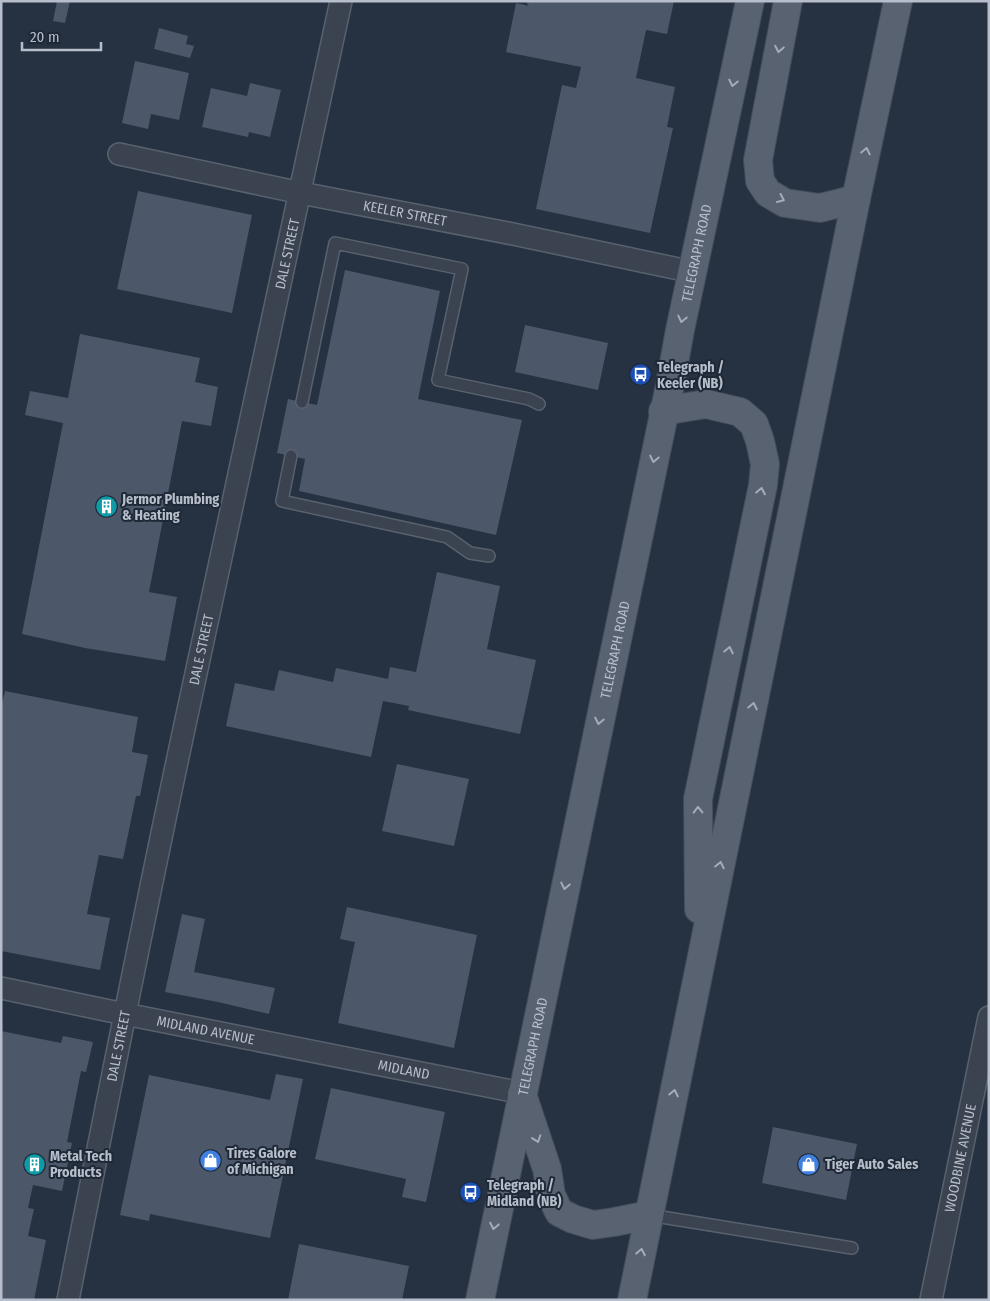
<svg xmlns="http://www.w3.org/2000/svg" width="990" height="1301" font-family="'Fira Sans Condensed',sans-serif">
<style>
.building{fill:#4d576a}
.lines{fill:none;stroke-linecap:round;stroke-linejoin:round}
.service-casing{stroke:#58616e;stroke-width:14}
.minor-casing{stroke:#58616e;stroke-width:24}
.primary-casing{stroke:#444c5a;stroke-width:30}
.service{stroke:#3b4350;stroke-width:11}
.minor{stroke:#3b4350;stroke-width:21}
.primary{stroke:#596270;stroke-width:28}
.oneway{stroke:#a4acb9}
.labels{text-anchor:middle;stroke-width:4;stroke-linejoin:round;paint-order:stroke}
.street-label{font-size:14px;fill:#b7becb;stroke:#1f2836}
.poi-label{font-size:14px;font-weight:bold;fill:#b7becb;stroke:#1f2836;text-anchor:start}
</style>
<rect width="100%" height="100%" fill="#263141"/>
<path class="building" d="M57,1h13l-5,22 -12,-2z
M528,1h146l-7,33 -21,-4 -10,48 39,9 -8,40 6,1 -23,105 -114,-24 26,-124 14,3 5,-21 -75,-15 10,-49 13,3 -2,-2z
M159,28l29,8 -2,8 8,2 -4,12 -36,-9z
M135,61l54,12 -10,47 -28,-6 -3,15 -26,-6z
M250,83l31,7 -11,47 -21,-5 -1,5 -46,-10 9,-39 36,8z
M138,191l114,24 -20,98 -115,-24z
M345,270l95,21 -22,108 104,21 -26,115 -197,-44 6,-32 -28,-6 11,-54 29,6z
M525,325l83,18 -10,47 -83,-18z
M80,334l120,24 -5,24 23,5 -7,39 -29,-5 -33,171 28,5 -12,64 -80,-13 -63,-14 41,-211 -38,-8 5,-24 38,7z
M437,572l63,14 -13,63 49,11 -16,74 -112,-24 1,-4 -26,-5 -12,56 -145,-31 9,-43 39,8 5,-21 54,12 3,-14 52,11 2,-12 26,5z
M5,691l133,26 -6,35 16,3 -8,41h-4l-13,63 -24,-4 -12,59 23,4 -10,52 -99,-19v-243z
M397,764l72,15 -15,67 -72,-15z
M347,907l130,28 -23,113 -116,-25 17,-81 -15,-3z
M182,914l23,5 -11,53 81,16 -6,26 -51,-12 -53,-10z
M1,1031l60,12 2,-7 30,6 -7,30 -5,-1 -14,71 5,1 -10,48 -29,-6 -5,23 6,1 -6,27 18,4 -12,60h-33z
M276,1074l27,5 -33,159 -120,-24 -1,7 -29,-6 29,-140 121,25z
M331,1088l114,24 -19,90 -24,-5 4,-18 -91,-20z
M773,1127l84,17 -11,56 -84,-17z
M299,1244l110,22 -7,34h-114z"/>
<g class="lines">
<defs>
<path id="service" d="M302,402l33,-159 127,26 -24,111 91,19 10,5
M291,456l-9,45 165,36 23,16 19,3
M649,1215l203,33"/>
<g id="minor">
<path id="s1" d="M119,154l182,39 212,41 180,38"/>
<path id="s2" d="M1,988l104,22 417,83"/>
<path id="s3" d="M68,1300c40,-203 80,-406 124,-608 49,-230 101,-460 149,-691"/>
<path id="s4" d="M931,1300l58,-283"/>
</g>
<g id="primary">
<path d="M788,1l-30,159 2,21 8,12 17,10 35,5 36,-9"/>
<path d="M663,411l43,-7 34,8 14,12 6,17 5,23 -2,21 -65,314 1,110"/>
<path d="M522,1094l25,75 4,26 8,17 14,7 20,6 21,-3 35,-7"/>
<path id="s5" d="M480,1300l190,-915 10,-55 70,-329"/>
<path d="M632,1300l224,-1101 42,-198"/>
</g>
</defs>
<use href="#service" class="service-casing"/>
<use href="#minor" class="minor-casing"/>
<use href="#primary" class="primary-casing"/>
<use href="#service" class="service"/>
<use href="#minor" class="minor"/>
<use href="#primary" class="primary"/>
</g>
<defs><path id="oneway-chevron" d="M-2-3.5L2.5 0L-2 3.5" fill="none" stroke-width="1.6" stroke-linecap="round" stroke-linejoin="round" transform="scale(1.25)"/></defs>
<g class="oneway">
<use href="#oneway-chevron" transform="translate(779 49) rotate(101)"/>
<use href="#oneway-chevron" transform="translate(733 83) rotate(102)"/>
<use href="#oneway-chevron" transform="translate(866 151) rotate(-78)"/>
<use href="#oneway-chevron" transform="translate(781 199) rotate(25)"/>
<use href="#oneway-chevron" transform="translate(682 319) rotate(103)"/>
<use href="#oneway-chevron" transform="translate(654 459) rotate(102)"/>
<use href="#oneway-chevron" transform="translate(761 491) rotate(-79)"/>
<use href="#oneway-chevron" transform="translate(729 650) rotate(-78)"/>
<use href="#oneway-chevron" transform="translate(753 706) rotate(-78)"/>
<use href="#oneway-chevron" transform="translate(599 721) rotate(102)"/>
<use href="#oneway-chevron" transform="translate(698 810) rotate(-91)"/>
<use href="#oneway-chevron" transform="translate(720 865) rotate(-78)"/>
<use href="#oneway-chevron" transform="translate(565 886) rotate(102)"/>
<use href="#oneway-chevron" transform="translate(674 1093) rotate(-78)"/>
<use href="#oneway-chevron" transform="translate(537 1139) rotate(71)"/>
<use href="#oneway-chevron" transform="translate(494 1226) rotate(101)"/>
<use href="#oneway-chevron" transform="translate(641 1252) rotate(-79)"/>
</g>
<defs>
<symbol id="bus-disc" viewBox="-11 -11 22 22"><circle r="9.5" fill="#1a4fb4" stroke="#1f2836"/><path d="M-5-6H5V4H4V6H2V4H-2V6H-4V4H-5ZM-3.5-4V0h7V-4ZM-3.5 1.2v1.5H-2V1.2ZM2 1.2v1.5H3.5V1.2Z" fill="#fff"/></symbol>
<symbol id="building-disc" viewBox="-11 -11 22 22"><circle r="9.5" fill="#0f9aa8" stroke="#1f2836"/><path d="M-4-6H4V6H1V3H-1V6H-4ZM-2.5-4.3h1.7v1.8h-1.7ZM.8-4.3h1.7v1.8H.8ZM-2.5-1h1.7V.8h-1.7ZM.8-1h1.7V.8H.8Z" fill="#fff"/></symbol>
<symbol id="shop-disc" viewBox="-11 -11 22 22"><circle r="9.5" fill="#3f7fe0" stroke="#1f2836"/><path d="M-5-2.5h2.3a2.7 3.5 0 0 1 5.4 0H5L5.5 6h-11ZM-1.5-2.5h3a1.5 2.3 0 0 0-3 0Z" fill="#fff"/></symbol>
</defs>
<g fill-rule="evenodd">
<use href="#bus-disc" x="628" y="362" width="25" height="25"/>
<use href="#building-disc" x="94" y="494" width="25" height="25"/>
<use href="#shop-disc" x="198" y="1148" width="25" height="25"/>
<use href="#building-disc" x="22" y="1152" width="25" height="25"/>
<use href="#shop-disc" x="796" y="1152" width="25" height="25"/>
<use href="#bus-disc" x="458" y="1180" width="25" height="25"/>
</g>
<g class="labels">
<g class="street-label">
<text dy="5" stroke="none"><textPath href="#s1" startOffset="292">KEELER STREET</textPath></text>
<text dy="5" stroke="none"><textPath href="#s3" startOffset="1069">DALE STREET</textPath></text>
<text dy="5" stroke="none"><textPath href="#s5" startOffset="1069">TELEGRAPH ROAD</textPath></text>
<text dy="5" stroke="none"><textPath href="#s3" startOffset="664">DALE STREET</textPath></text>
<text dy="5" stroke="none"><textPath href="#s5" startOffset="664">TELEGRAPH ROAD</textPath></text>
<text dy="5" stroke="none"><textPath href="#s2" startOffset="209">MIDLAND AVENUE</textPath></text>
<text dy="5" stroke="none"><textPath href="#s3" startOffset="259">DALE STREET</textPath></text>
<text dy="5" stroke="none"><textPath href="#s5" startOffset="259">TELEGRAPH ROAD</textPath></text>
<text dy="5" stroke="none"><textPath href="#s2" startOffset="411">MIDLAND</textPath></text>
<text dy="5" stroke="none"><textPath href="#s4" startOffset="145">WOODBINE AVENUE</textPath></text>
</g>
<g class="poi-label">
<text x="657" y="372">Telegraph /<tspan x="657" dy="16">Keeler (NB)</tspan></text>
<text x="122" y="504">Jermor Plumbing<tspan x="122" dy="16">&amp; Heating</tspan></text>
<text x="227" y="1158">Tires Galore<tspan x="227" dy="16">of Michigan</tspan></text>
<text x="50" y="1161">Metal Tech<tspan x="50" dy="16">Products</tspan></text>
<text x="825" y="1169">Tiger Auto Sales</text>
<text x="487" y="1190">Telegraph /<tspan x="487" dy="16">Midland (NB)</tspan></text>
</g>
</g>
<rect width="990" height="1301" fill="none" stroke="#b7becb" stroke-width="5"/>
<path d="M22 42v8h79v-8" fill="none" stroke="#b7becb" stroke-width="2.5"/>
<text x="30" y="42" font-size="15" fill="#b7becb" stroke="#1f2836" stroke-width="4" paint-order="stroke">20 m</text>
</svg>
